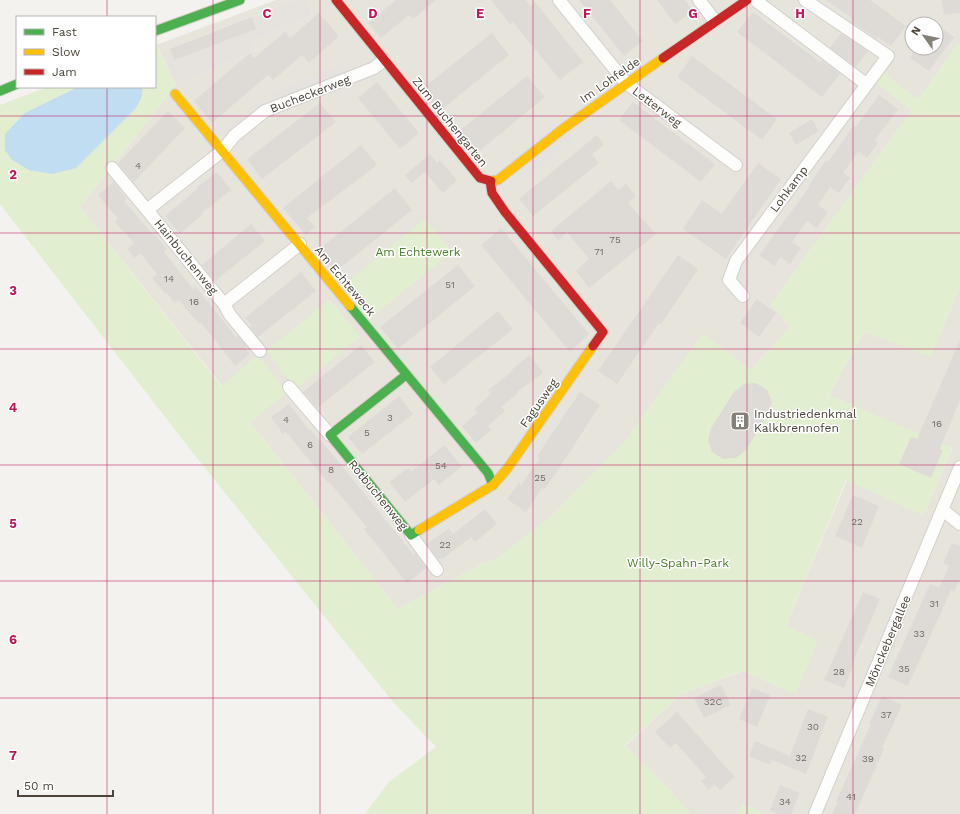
<svg xmlns="http://www.w3.org/2000/svg" width="960" height="814" font-family="'Work Sans',sans-serif">
<style>
.residential{fill:#e7e4dc;fill-rule:evenodd}
.industrial{fill:#e6e2de}
.green{fill:#e1eecf}
.parking{fill:#e6e3df}
.water{fill:#c0ddf1}
.building{fill:#dedbd6}
.lines{fill:none;stroke-linecap:round;stroke-linejoin:round}
.street-casing{stroke:#d2d0cb;stroke-width:14}
.fast-casing{stroke:#d3cfc5;stroke-width:11}
.slow-casing{stroke:#d3cfc5;stroke-width:11}
.jam-casing{stroke:#d3cfc5;stroke-width:11}
.street{stroke:#fdfdfc;stroke-width:12}
.fast{stroke:#4caf50;stroke-width:9}
.slow{stroke:#ffc107;stroke-width:9}
.jam{stroke:#c62828;stroke-width:9}
.grid{fill:none;stroke:#c2185b;stroke-width:1;stroke-opacity:0.55}
.labels{text-anchor:middle;stroke-width:3;stroke-linejoin:round;paint-order:stroke}
.number-label{font-size:10px;fill:#706a61}
.street-label{font-size:12px;fill:#4b4439;stroke:#fff}
.park-label{font-size:12px;fill:#4a7f2a;stroke:#fff}
.poi-label{font-size:12px;fill:#4b4439;stroke:#fff;text-anchor:start}
.grid-label{font-size:13px;text-anchor:middle;font-weight:bold;fill:#c2185b;stroke:#fff;stroke-width:3;stroke-linejoin:round;paint-order:stroke}
</style>
<rect width="100%" height="100%" fill="#f4f2ee"/>
<path class="residential" d="M276,0h19l-135,52 -4,-7z
M307,0h653v41l-42,59 -35,-27 -7,9 36,28 -141,194 19,23 -39,43 -48,-36 -77,106 -73,75 -56,44 -17,6 -82,44 -148,-187 7,-66 -35,30 -142,-179 96,-122 80,-35 -4,-8 60,-27zM912,24h24v24h-24z
M960,287v527h-195l-22,-10 -5,10h-48l-19,-23 -46,-45 56,-52 62,-23 53,23 -10,-68 61,-146 77,35 28,-66 -123,-54 35,-63 67,24z"/>
<path class="industrial" d="M295,0h12l5,15 -60,27 4,8 -80,35 -16,-33z"/>
<path class="green" d="M960,41v246l-29,70 -67,-25 -35,63 123,53 -28,67 -78,-35 -60,146 32,14 -22,54 -54,-23 -61,23 -56,51 46,46 19,23h-325l24,-32 47,-35 -43,-45 -200,-249 -193,-249v-99l47,-18h108v-42h1l20,40 -96,122 141,179 37,-31 29,38 -37,29 148,187 82,-44 17,-6 56,-44 73,-75 77,-107 48,37 39,-43 -19,-23 141,-194 -36,-28 7,-10 35,28z
M425,219l27,33 -86,70 -25,-35z
M330,299l30,38 -64,52 -29,-38z
M743,804l22,10h-27z"/>
<path class="parking" d="M342,64l4,10 -73,28 -4,-8z
M264,98l2,4 -39,31 -2,-4z
M564,128l10,12 -48,38 -9,-11z"/>
<path class="water" d="M78,87h64c1,10 -2,15 -8,23l-58,58 -24,6 -23,-4 -17,-10 -7,-10v-16l20,-21z"/>
<path class="building" d="M396,0h40l-23,19 -4,-4 -28,23 -13,-15z
M491,0h35l4,6 5,-4 48,60 -23,18 -47,-58 -3,2z
M579,0h31l33,41 -19,15z
M657,0h28l8,11 -18,13z
M826,0h44l36,26 -15,20 -13,-9 -1,2 -27,-18 2,-3z
M942,0h18v13l-16,2z
M753,12l67,50 2,-2 18,14 -18,23 -85,-65z
M319,13l20,23 -30,27 -7,-8 -29,25 -5,-5 -56,48 -18,-22 56,-48 4,5 31,-26 5,6z
M252,17l4,12 -82,31 -4,-11z
M936,24l18,13 -25,34 -19,-13 7,-10h19z
M492,33l17,22 -69,56 -18,-22z
M841,33l27,18 -12,16 -26,-19z
M692,56l85,63 -15,21 -85,-63z
M527,76l18,21 -69,57 -18,-22z
M377,82l42,51 -19,16 -42,-51z
M879,95l19,14 -23,31 3,3 -11,15 -9,-6 -15,21 7,5 -11,15 -9,-6 -12,18 10,7 -11,16 -10,-7 -15,21 9,6 -11,16 -9,-7 -7,9 -15,-11 51,-69 -1,-1 17,-25 2,2 26,-37 2,2z
M633,102l82,62 -14,18 -82,-62z
M320,103l16,19 -74,57 -15,-20z
M168,111l17,17 -51,54 -16,-19z
M812,119l7,12 -23,14 -7,-12z
M597,135l7,10 -12,9 7,9 -66,53 -14,-17z
M361,145l16,20 -70,53 8,9 -9,8 -23,-27z
M430,154l7,9 3,-3 17,20 -14,13 -18,-21 -14,11 -6,-8z
M758,163l23,16 -55,80 -43,-30 19,-29 20,14z
M217,172l14,18 -29,23 1,1 -23,20 -15,-18 32,-27 -1,-1z
M611,181l7,9 8,-6 10,12 -8,7 28,31 -67,54 -13,-17 13,-12 -22,-27 -9,8 -7,-9z
M114,182l13,17 -3,2 30,35 1,-1 12,14 -3,3 29,37 3,-2 40,50 2,-1 9,11 -2,1 5,6 -15,12 -20,-26 -14,-17 -2,1 -20,-24 -5,3 -7,-10 -2,1 -13,-16 5,-4 -17,-21 -6,5 -7,-9 7,-6 -19,-21 3,-3 -20,-24z
M395,188l17,22 -77,62 -18,-21z
M251,224l14,17 -50,40 -13,-16z
M501,228l88,106 -19,18 -89,-107z
M678,255l20,14 -22,33 -15,22 -2,-1 -42,61 -19,-13z
M458,265l17,21 -77,63 -18,-22z
M301,272l15,19 -58,46 -8,-10 2,-2 -7,-7z
M757,299l19,14 -17,24 -19,-14z
M498,311l15,18 -69,55 -14,-17z
M960,340v60l-20,49 3,1 -12,28 -32,-14 12,-27 6,2z
M361,345l14,17 -58,46 -14,-16z
M530,355l13,18 -26,19 1,1 -17,14 4,4 -17,15 3,4 -15,13 -14,-17 15,-13 -3,-4 17,-15 -3,-4 25,-19 -1,-2z
M756,383l11,7 5,12 -4,12 -22,36 -10,8 -13,1 -11,-7 -4,-12 3,-12 23,-36 10,-8z
M580,392l20,13 -42,65 -14,20 -2,-2 -16,24 -19,-13 12,-16 2,2 19,-27 -3,-2z
M399,396l14,18 -51,40 -14,-17z
M289,404l20,26 1,-1 23,26 81,100 1,-2 11,15 -19,15 -43,-54 3,-2 -38,-45 -1,1 -42,-51 -3,2 -12,-17z
M444,445l18,21 -23,19 -5,-6 -29,23 -16,-20 19,-14 3,4z
M853,495l26,11 -17,42 -27,-12z
M485,509l12,15 -22,18 -4,-5 -30,23 -1,-2 -2,1 -11,-15 22,-16 4,6z
M952,543l8,3v33l-6,13 -3,-2 -43,96 -20,-9 42,-93 9,4 10,-22 -6,-3z
M863,592l17,7 -27,63 1,1 -10,25 -20,-8z
M721,685l10,20 -27,13 -10,-20z
M752,688l18,7 -13,32 -18,-8z
M882,696l20,9 -20,43 2,1 -29,65h-23l6,-12h-2l35,-78h-2z
M808,709l20,8 -22,57 -34,-14 -2,5 -21,-9 6,-15 35,15z
M677,712l58,65 -15,13 -6,-6 -5,6 -8,-9 5,-4 -30,-34 -6,5 -15,-16z
M780,785l20,8 -9,21h-12l-9,-4z"/>
<g class="lines">
<defs>
<path id="street" d="M559,0l67,83 110,82
M699,0l16,21
M755,0l111,84
M112,168l35,42
M300,244l-76,60 -77,-94 75,-59 12,-15 31,-25 109,-43 10,-8
M743,296l-14,-16 7,-19 152,-205 -83,-56
M224,304l6,11 30,36
M289,387l41,48
M943,510l17,14
M411,535l26,35
M815,814l145,-347"/>
<path id="fast" d="M155,31l85,-31
M0,91l17,-7
M350,306l138,167 5,12
M406,375l-76,60 81,100 8,-5"/>
<path id="slow" d="M175,94l175,212
M491,181l7,-1 66,-52 99,-70
M419,530l74,-45 14,-16 86,-123"/>
<path id="jam" d="M336,0l144,178 11,3
M663,58l84,-58
M490,181l2,12 13,19 98,120 -10,14"/>
</defs>
<use href="#street" class="street-casing"/>
<use href="#fast" class="fast-casing"/>
<use href="#slow" class="slow-casing"/>
<use href="#jam" class="jam-casing"/>
<use href="#street" class="street"/>
<use href="#fast" class="fast"/>
<use href="#slow" class="slow"/>
<use href="#jam" class="jam"/>
</g>
<path class="grid" d="M107,0v17M213,0v814M320,0v814M427,0v814M533,0v814M640,0v814M747,0v814M853,0v814M107,87v727M0,116h960M0,233h960M0,349h960M0,465h960M0,581h960M0,698h960"/>
<defs>
<symbol id="building-square" viewBox="-11 -11 22 22"><rect x="-9" y="-9" width="18" height="18" rx="4" fill="#868178" stroke="#fff"/><path d="M-4-6H4V6H1V3H-1V6H-4ZM-2.5-4.3h1.7v1.8h-1.7ZM.8-4.3h1.7v1.8H.8ZM-2.5-1h1.7V.8h-1.7ZM.8-1h1.7V.8H.8Z" fill="#fff"/></symbol>
</defs>
<g fill-rule="evenodd">
<use href="#building-square" x="729" y="410" width="22" height="22"/>
</g>
<g class="labels">
<g class="number-label">
<text x="138" y="169">4</text>
<text x="615" y="243">75</text>
<text x="599" y="255">71</text>
<text x="169" y="282">14</text>
<text x="450" y="288">51</text>
<text x="194" y="305">16</text>
<text x="390" y="421">3</text>
<text x="286" y="423">4</text>
<text x="937" y="427">16</text>
<text x="367" y="436">5</text>
<text x="310" y="448">6</text>
<text x="441" y="469">54</text>
<text x="331" y="473">8</text>
<text x="540" y="481">25</text>
<text x="857" y="525">22</text>
<text x="445" y="548">22</text>
<text x="934" y="607">31</text>
<text x="919" y="637">33</text>
<text x="904" y="672">35</text>
<text x="839" y="675">28</text>
<text x="713" y="705">32C</text>
<text x="886" y="718">37</text>
<text x="813" y="730">30</text>
<text x="801" y="761">32</text>
<text x="868" y="762">39</text>
<text x="851" y="800">41</text>
<text x="785" y="805">34</text>
</g>
<g class="street-label">
<text transform="translate(610 80) rotate(-35)" y="4">Im Lohfelde</text>
<text transform="translate(310 94) rotate(-21)" y="4">Bucheckerweg</text>
<text transform="translate(657 107) rotate(37)" y="4">Letterweg</text>
<text transform="translate(450 122) rotate(51)" y="4">Zum Buchengarten</text>
<text transform="translate(789 189) rotate(-53)" y="4">Lohkamp</text>
<text transform="translate(186 257) rotate(51)" y="4">Hainbuchenweg</text>
<text transform="translate(345 281) rotate(50)" y="4">Am Echteweck</text>
<text transform="translate(539 403) rotate(-55)" y="4">Fagusweg</text>
<text transform="translate(378 495) rotate(51)" y="4">Rotbuchenweg</text>
<text transform="translate(888 641) rotate(-67)" y="4">Mönckebergallee</text>
</g>
<g class="park-label">
<text x="418" y="256">Am Echtewerk</text>
<text x="678" y="567">Willy-Spahn-Park</text>
</g>
<g class="poi-label">
<text x="754" y="418">Industriedenkmal<tspan x="754" dy="14">Kalkbrennofen</tspan></text>
</g>
</g>
<g class="grid-label">
<text x="267" y="18">C</text>
<text x="373" y="18">D</text>
<text x="480" y="18">E</text>
<text x="587" y="18">F</text>
<text x="693" y="18">G</text>
<text x="800" y="18">H</text>
<text x="13" y="179">2</text>
<text x="13" y="295">3</text>
<text x="13" y="412">4</text>
<text x="13" y="528">5</text>
<text x="13" y="644">6</text>
<text x="13" y="760">7</text>
</g>
<rect x="16" y="16" width="140" height="72" fill="#ffffff" stroke="#b7b4b0"/>
<rect x="24" y="29" width="20" height="6" fill="#4caf50" stroke="#b7b4b0"/>
<text x="52" y="36" font-size="12" fill="#4b4439">Fast</text>
<rect x="24" y="49" width="20" height="6" fill="#ffc107" stroke="#b7b4b0"/>
<text x="52" y="56" font-size="12" fill="#4b4439">Slow</text>
<rect x="24" y="69" width="20" height="6" fill="#c62828" stroke="#b7b4b0"/>
<text x="52" y="76" font-size="12" fill="#4b4439">Jam</text>
<g transform="translate(924 36) rotate(303)"><circle r="19" fill="#ffffff" stroke="#b7b4b0"/>
<path d="M0-3L7 15L0 10L-7 15Z" fill="#868178"/>
<text y="-6" font-size="11" font-weight="bold" text-anchor="middle" fill="#4b4439">N</text>
</g>
<path d="M18 790v6h95v-6" fill="none" stroke="#4b4439" stroke-width="2"/>
<text x="24" y="790" font-size="12" fill="#4b4439" stroke="#ffffff" stroke-width="3" paint-order="stroke">50 m</text>
</svg>
